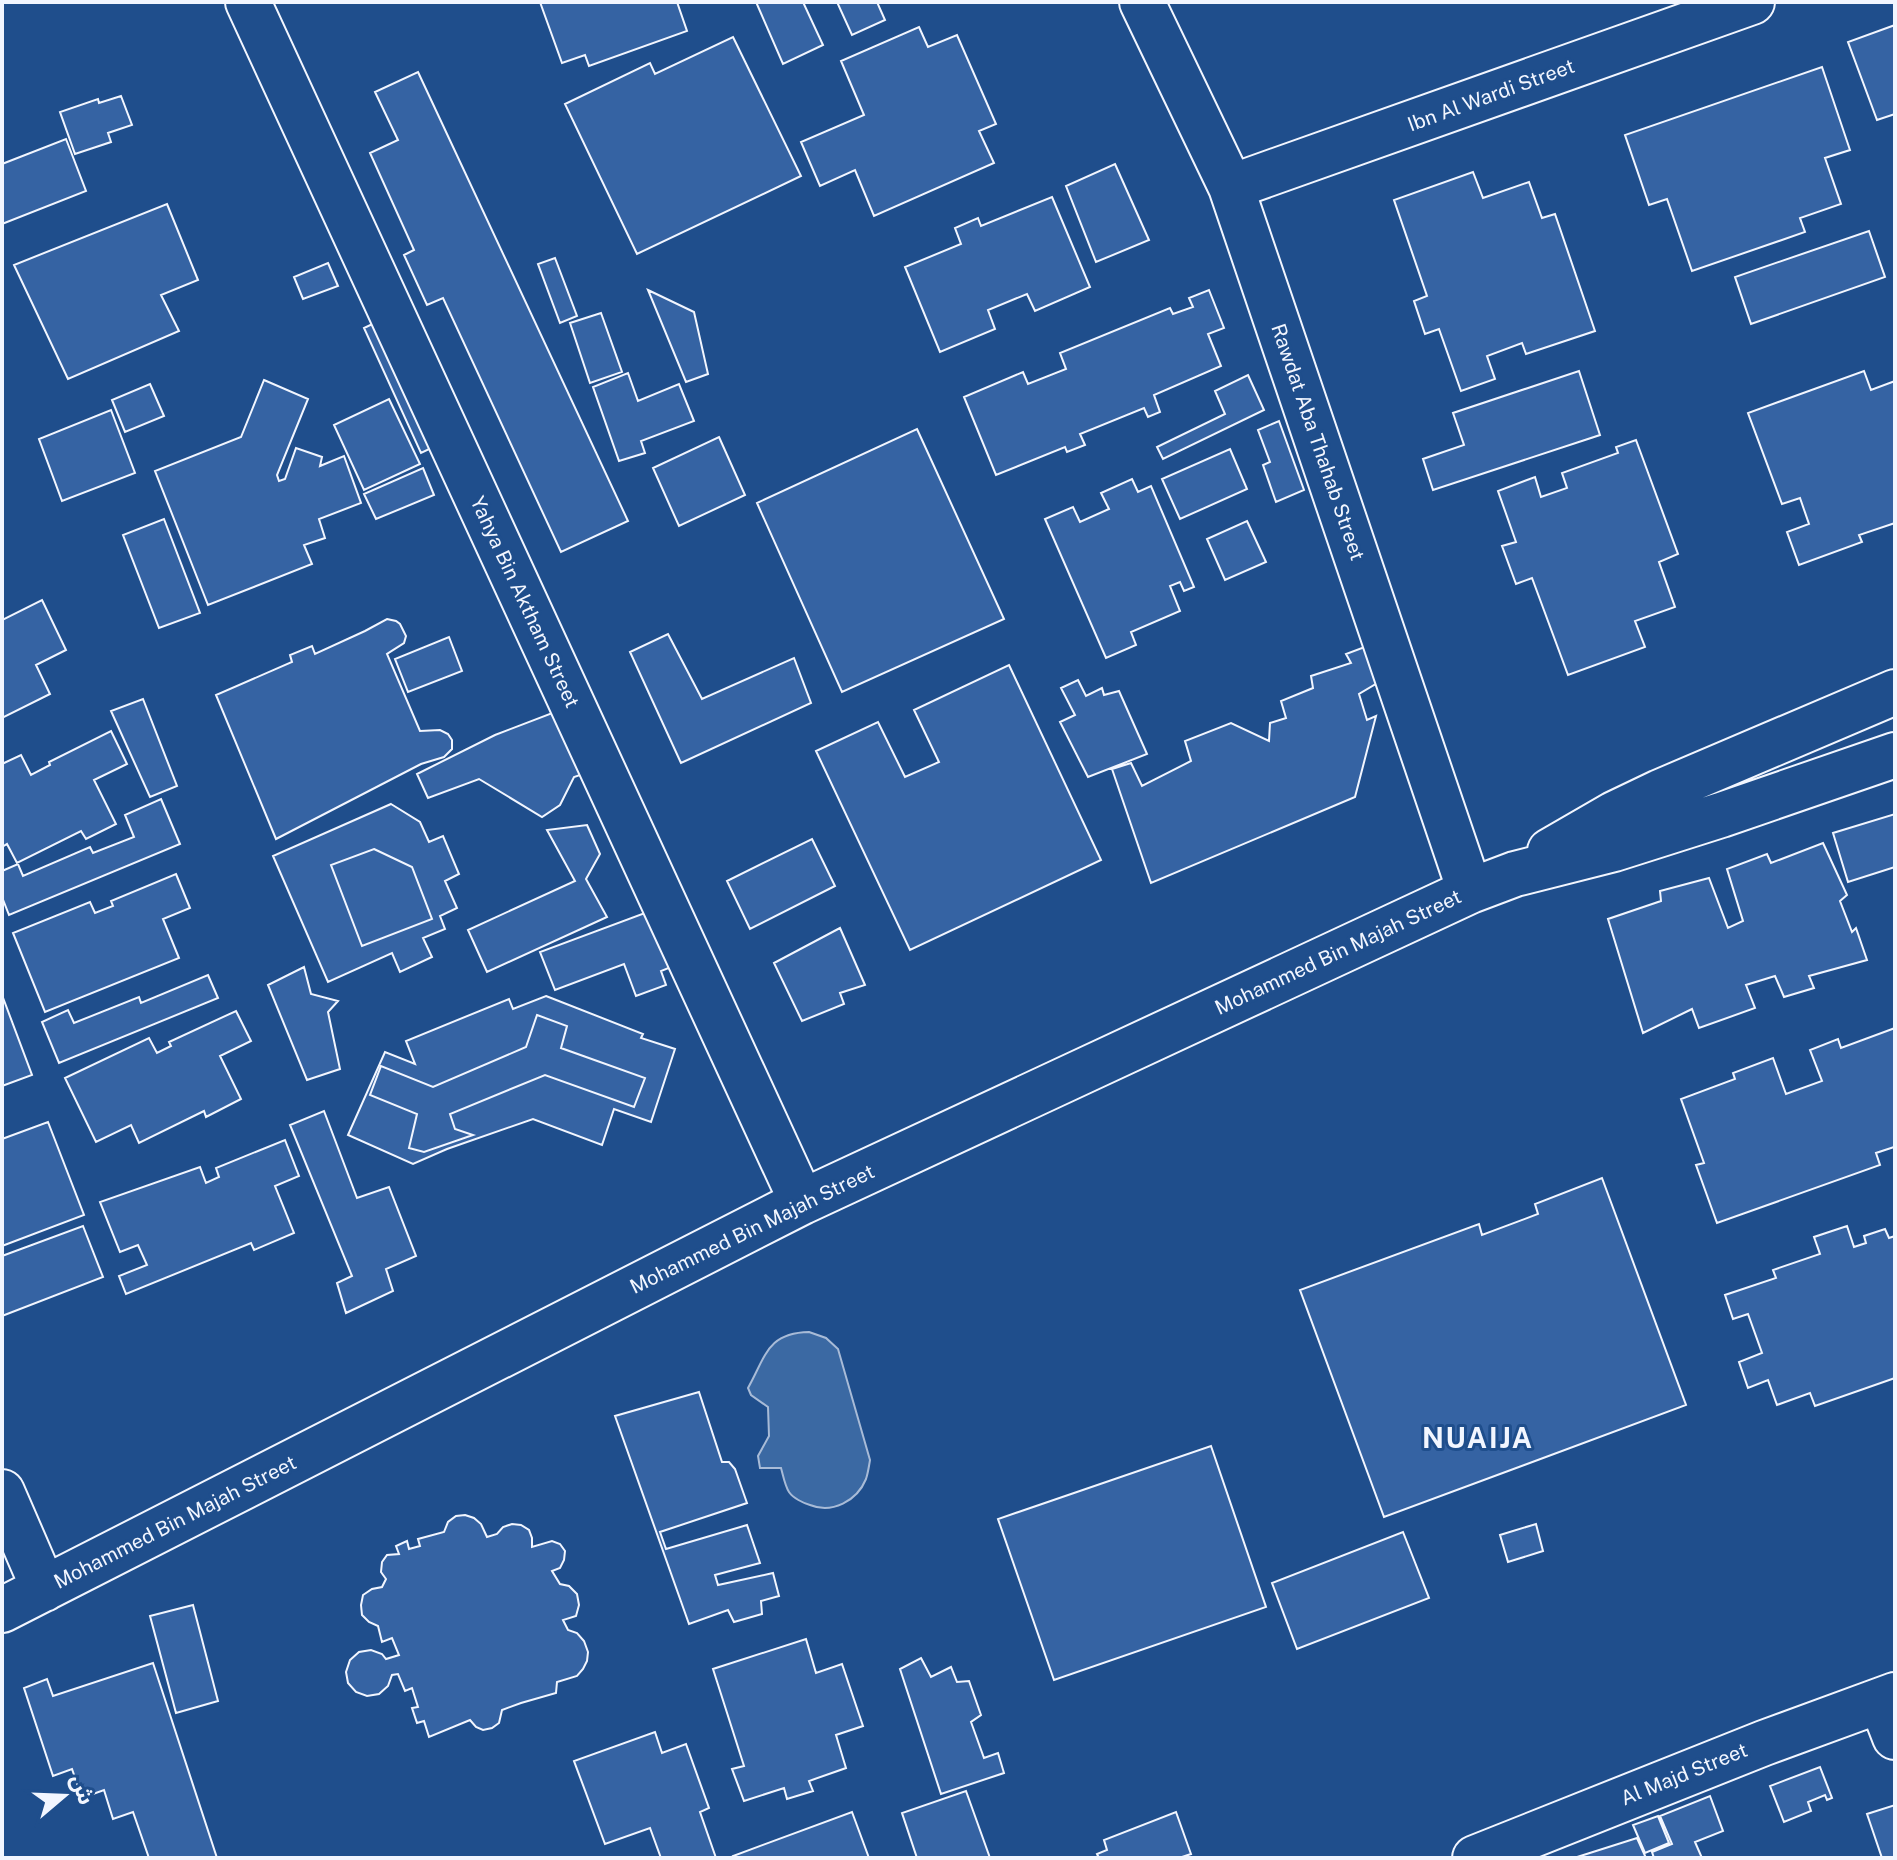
<svg xmlns="http://www.w3.org/2000/svg" width="1897" height="1860" font-family="'Public Sans','Noto Sans Arabic',sans-serif">
<style>
.water{fill:#3b69a3;stroke:#a8bbd7;stroke-width:2}
.building{fill:#3563a3;stroke:#f2f6ff;stroke-width:2;fill-rule:evenodd}
.lines{fill:none;stroke-linecap:round;stroke-linejoin:round}
.minor-casing{stroke:#f2f6ff;stroke-width:48}
.minor{stroke:#1f4e8c;stroke-width:44}
.labels{text-anchor:middle;stroke-width:6;stroke-linejoin:round;paint-order:stroke}
.street-label{font-size:20px;fill:#f2f6ff;stroke:#1f4e8c}
.district-label{font-size:28px;font-weight:bold;letter-spacing:2px;fill:#f2f6ff;stroke:#1f4e8c}
</style>
<rect width="100%" height="100%" fill="#1f4e8c"/>
<path class="water" d="M809,1332l17,6 12,11 32,111c-1,6 -2,13 -4,19 -9,22 -34,35 -56,26 -7,-2 -17,-7 -21,-13 -4,-6 -6,-17 -8,-24h-21l-2,-12 11,-20 -1,-29 -17,-12 -3,-7c18,-32 19,-55 61,-56z"/>
<path class="building" d="M540,2h137l10,29 -98,35 -4,-11 -23,8z
M756,2h47l20,43 -40,19z
M837,2h40l8,18 -33,15z
M1895,25v89l-18,6 -29,-78z
M919,27l9,20 29,-12 39,89 -17,7 15,32 -120,53 -19,-46 -35,16 -19,-44 63,-27 -23,-54z
M733,37l68,139 -164,78 -72,-150 85,-41 5,11z
M1822,67l28,83 -25,8 16,46 -41,14 5,14 -113,39 -25,-72 -18,6 -24,-70z
M418,72l210,449 -67,31 -118,-254 -16,7 -23,-50 10,-5 -44,-97 28,-13 -23,-48z
M121,96l11,29 -24,8 3,9 -36,12 -15,-42 38,-13 1,4z
M66,139l20,52 -84,33v-60z
M1115,164l34,76 -53,22 -30,-76z
M1473,172l10,26 46,-16 13,36 13,-4 40,117 -69,23 -4,-11 -35,13 8,23 -34,12 -22,-62 -14,5 -11,-33 13,-5 -33,-96z
M1052,197l38,90 -55,24 -8,-17 -39,16 7,19 -55,23 -35,-85 56,-23 -6,-16 23,-10 3,8z
M167,204l31,76 -37,15 18,36 -111,48 -54,-114z
M1869,231l16,46 -134,47 -16,-47z
M555,258l22,58 -17,7 -22,-59z
M328,263l10,23 -35,13 -9,-22z
M648,290l46,22 14,62 -22,8z
M1209,290l15,38 -16,6 13,32 -67,29 6,17 -12,5 -4,-9 -64,26 5,11 -18,7 -2,-5 -69,28 -32,-78 59,-25 5,12 38,-15 -6,-16 110,-45 3,6 20,-7 -4,-9z
M601,313l21,59 -32,11 -20,-60z
M387,317l57,125 -23,11 -57,-125z
M1579,371l21,64 -167,55 -10,-31 41,-14 -11,-32z
M1864,371l7,19 24,-9v142l-36,12 3,7 -63,23 -12,-33 22,-8 -9,-26 -18,6 -34,-91z
M628,373l10,28 41,-17 15,37 -53,20 4,12 -26,8 -26,-74z
M1248,375l16,35 -101,49 -6,-12 68,-33 -10,-23z
M264,380l44,19 -31,76 2,6 6,-2 11,-31 26,9 -2,9 24,-10 17,47 -42,16 6,19 -21,7 8,19 -104,41 -53,-134 86,-34z
M150,384l14,32 -39,16 -13,-32z
M389,399l31,65 -56,26 -30,-65z
M111,410l24,63 -73,28 -23,-62z
M1279,421l25,69 -28,12 -13,-37 7,-3 -12,-32z
M917,429l87,190 -162,73 -85,-189z
M719,437l26,58 -66,31 -26,-58z
M1636,440l42,114 -19,8 16,45 -40,14 10,26 -77,28 -36,-97 -16,6 -14,-38 14,-4 -18,-51 37,-14 6,20 26,-9 -5,-15 56,-20 -2,-6z
M1230,449l17,40 -67,30 -18,-40z
M423,468l11,27 -58,24 -12,-25z
M1132,479l6,13 13,-6 43,101 -10,4 -4,-9 -10,4 10,25 -49,21 5,13 -30,13 -61,-139 28,-12 7,15 29,-13 -8,-16z
M164,519l36,94 -41,15 -36,-93z
M1247,521l19,41 -41,18 -18,-41z
M42,600l24,50 -30,15 14,29 -48,24v-98z
M387,619l9,2 4,3 6,12 -2,7 -17,11 33,77 20,-1 8,4 4,6v9l-8,8 -23,7 -145,75 -60,-144 76,-33 -2,-7 22,-9 3,8 50,-23z
M668,634l34,65 92,-41 17,45 -130,60 -51,-111z
M449,637l13,34 -54,21 -13,-33z
M1370,645l14,34 -25,15 8,26 9,-4 -21,81 -204,86 -39,-114 19,-6 11,23 49,-25 -6,-20 46,-18 38,18 1,-18 16,-5 -5,-17 32,-13 -2,-12 40,-13 -5,-9z
M1009,665l92,195 -191,90 -94,-199 62,-29 27,55 34,-15 -25,-52z
M1078,680l8,16 16,-8 2,7 15,-4 28,63 -59,23 -28,-55 15,-7 -14,-27z
M143,699l34,87 -27,11 -39,-86z
M568,707l24,64 -18,6 -14,28 -18,12 -63,-38 -51,19 -11,-24 78,-39z
M111,731l16,33 -33,16 22,44 -30,15 -5,-8 -64,32 -10,-19 -5,3v-83l19,-9 10,20 19,-10 -1,-3z
M161,799l19,45 -171,71 -7,-18v-26l16,-7 5,12 67,-29 3,6 41,-16 -9,-22z
M391,804l29,18 9,20 14,-6 16,38 -14,7 12,27 -17,8 5,13 -22,9 9,19 -32,15 -8,-19 -64,29 -55,-126zM374,849l38,18 20,52 -70,27 -31,-81z
M1895,814v53l-47,15 -15,-49z
M587,825l13,29 -14,25 21,38 -120,55 -19,-42 107,-49 -28,-51z
M812,839l23,47 -85,43 -23,-48z
M1823,843l24,52 -7,6 12,31 4,-4 11,32 -58,16 5,12 -30,9 -9,-21 -29,9 9,23 -56,20 -7,-19 -49,24 -35,-114 53,-18 -1,-10 49,-13 19,50 15,-7 -16,-52 40,-15 4,9z
M374,849l38,18 20,52 -70,27 -31,-81z
M176,874l14,34 -27,11 16,39 -134,54 -32,-79 77,-31 5,11 18,-7 -2,-5z
M661,907l20,56 -20,8 5,14 -30,11 -12,-32 -69,26 -15,-38z
M840,928l25,57 -25,8 4,11 -42,17 -28,-58z
M304,967l7,27 27,7 -10,11 12,57 -33,11 -39,-95z
M208,975l10,23 -159,65 -17,-41 26,-12 6,13 65,-26 2,6z
M2,995l30,80 -30,11z
M546,996l97,38 -2,4 34,11 -24,73 -37,-13 -12,36 -69,-26 -86,30 -34,15 -65,-29 37,-83 30,12 -9,-23 103,-42 4,10zM537,1015l30,11 -6,22 84,30 -11,29 -89,-32 -95,39 5,15 18,6 -49,17 -15,-4 8,-34 -47,-19 11,-29 52,21 93,-40z
M236,1011l15,30 -31,15 21,43 -35,18 -2,-6 -65,32 -8,-18 -35,17 -31,-64 84,-40 8,15 14,-7 -2,-4z
M537,1015l30,11 -6,22 84,30 -11,29 -89,-32 -95,39 5,15 18,6 -49,17 -15,-4 8,-34 -47,-19 11,-29 52,21 93,-40z
M1895,1028v122l-1,-3 -18,6 4,12 -163,58 -21,-58 8,-2 -23,-64 54,-20 -2,-6 40,-15 13,36 36,-13 -12,-31 28,-11 3,9z
M324,1111l33,87 32,-11 27,69 -30,13 7,22 -47,22 -9,-30 15,-7 -62,-151z
M48,1122l36,93 -82,31v-107z
M285,1140l14,36 -24,10 19,47 -40,17 -3,-7 -125,51 -7,-18 28,-11 -9,-20 -18,7 -20,-50 100,-35 6,16 13,-6 -3,-9z
M1602,1178l84,227 -302,112 -84,-227 179,-66 3,11 56,-21 -3,-10z
M83,1226l20,51 -101,39v-60z
M1847,1226l7,21 12,-4 -2,-7 21,-7 4,9 6,-2v142l-80,28 -5,-13 -33,12 -9,-25 -20,8 -9,-26 23,-9 -14,-39 -15,5 -8,-24 51,-17 -3,-8 47,-16 -6,-17z
M699,1392l23,70h7l6,7 12,34 -87,29 6,17 81,-24 13,38 -45,12 3,10 55,-12 6,23 -18,5 1,13 -28,8 -6,-12 -39,14 -74,-208z
M1211,1446l55,161 -212,73 -56,-161z
M465,1515l9,3 7,6 6,13 10,-3 6,-7 9,-3 9,1 8,5 3,8v9l20,-6 8,3 5,7 -1,9 -4,8 -8,3 8,13 9,2 8,8 2,11 -3,11 -13,4 5,10 9,3 7,8 4,11 -1,9 -4,8 -6,7 -20,6 -1,11 -35,10 -19,7 -3,13 -7,5 -9,2 -7,-3 -6,-7 -41,17 -5,-16 -7,2 -5,-15 6,-1 -6,-19 -7,3 -7,-17 -6,1 -4,11 -9,8 -12,2 -11,-4 -8,-9 -2,-11 4,-12 9,-8 12,-2 11,4 4,5 13,-4 -7,-17 -10,4 -4,-16 -9,-4 -7,-7 -1,-10 2,-10 9,-6 10,-2 4,-8 -5,-7 1,-10 5,-7 12,-1 -3,-8 11,-5 2,8 11,-3 -2,-7 26,-7 4,-10 8,-6z
M1536,1524l7,27 -35,11 -8,-27z
M1403,1532l26,66 -132,51 -25,-66z
M193,1605l25,96 -42,12 -26,-97z
M806,1639l10,34 26,-9 21,62 -27,9 10,33 -37,13 4,10 -26,8 -3,-11 -40,13 -12,-32 12,-3 -31,-97z
M921,1658l10,19 20,-10 6,15 12,-1 12,34 -10,7 13,36 14,-5 6,20 -63,21 -41,-125z
M153,1663l64,195h-68l-16,-46 -20,7 -9,-29 -22,8 -10,-29 -19,7 -29,-88 23,-9 6,17z
M655,1732l7,21 24,-9 23,64 -9,4 16,46h-55l-11,-30 -45,16 -31,-83z
M1820,1767l12,31 -5,2 -2,-5 -17,7 3,9 -27,11 -14,-36z
M966,1791l24,67h-73l-15,-45z
M1710,1796l13,35 -28,11 7,16h-48l-2,-6 20,-8 -12,-28z
M1895,1805v53h-13l-15,-44z
M852,1812l17,46h-135l-1,-2z
M1176,1812l15,42 -12,4h-80l-2,-4 10,-4 -3,-10z
M1658,1816l11,27 -24,10 -12,-28z
M1637,1838l9,20h-72z"/>
<g class="lines">
<defs>
<path id="minor" d="M248,2l554,1200
M1142,2l89,185 239,704
M1231,187l521,-185
M1550,851l64,-37 46,-22 235,-100
M2,1492l42,97
M2,1610l800,-408 668,-311 45,-17 99,-25 107,-34 174,-60
M1881,1701l14,36
M1475,1858l289,-115 131,-48"/>
</defs>
<use href="#minor" class="minor-casing"/>
<use href="#minor" class="minor"/>
</g>
<g class="labels">
<g class="street-label">
<text transform="translate(1491 95) rotate(-20)" y="7">Ibn Al Wardi Street</text>
<text transform="translate(1318 442) rotate(71)" y="7">Rawdat Aba Thahab Street</text>
<text transform="translate(525 602) rotate(65)" y="7">Yahya Bin Aktham Street</text>
<text transform="translate(1338 952) rotate(-25)" y="7">Mohammed Bin Majah Street</text>
<text transform="translate(752 1229) rotate(-26)" y="7">Mohammed Bin Majah Street</text>
<text transform="translate(175 1522) rotate(-27)" y="7">Mohammed Bin Majah Street</text>
<text transform="translate(1684 1774) rotate(-22)" y="7">Al Majd Street</text>
</g>
<g class="district-label">
<text x="1478" y="1448">NUAIJA</text>
</g>
</g>
<rect width="1897" height="1860" fill="none" stroke="#f2f6ff" stroke-width="8"/>
<g transform="translate(64 1796) rotate(71)" stroke="#1f4e8c" stroke-width="6" paint-order="stroke">
<path d="M0-6L14 30L0 20L-14 30Z" fill="#f2f6ff"/>
<text y="-12" font-size="22" font-weight="bold" text-anchor="middle" fill="#f2f6ff">ش</text>
</g>
</svg>
